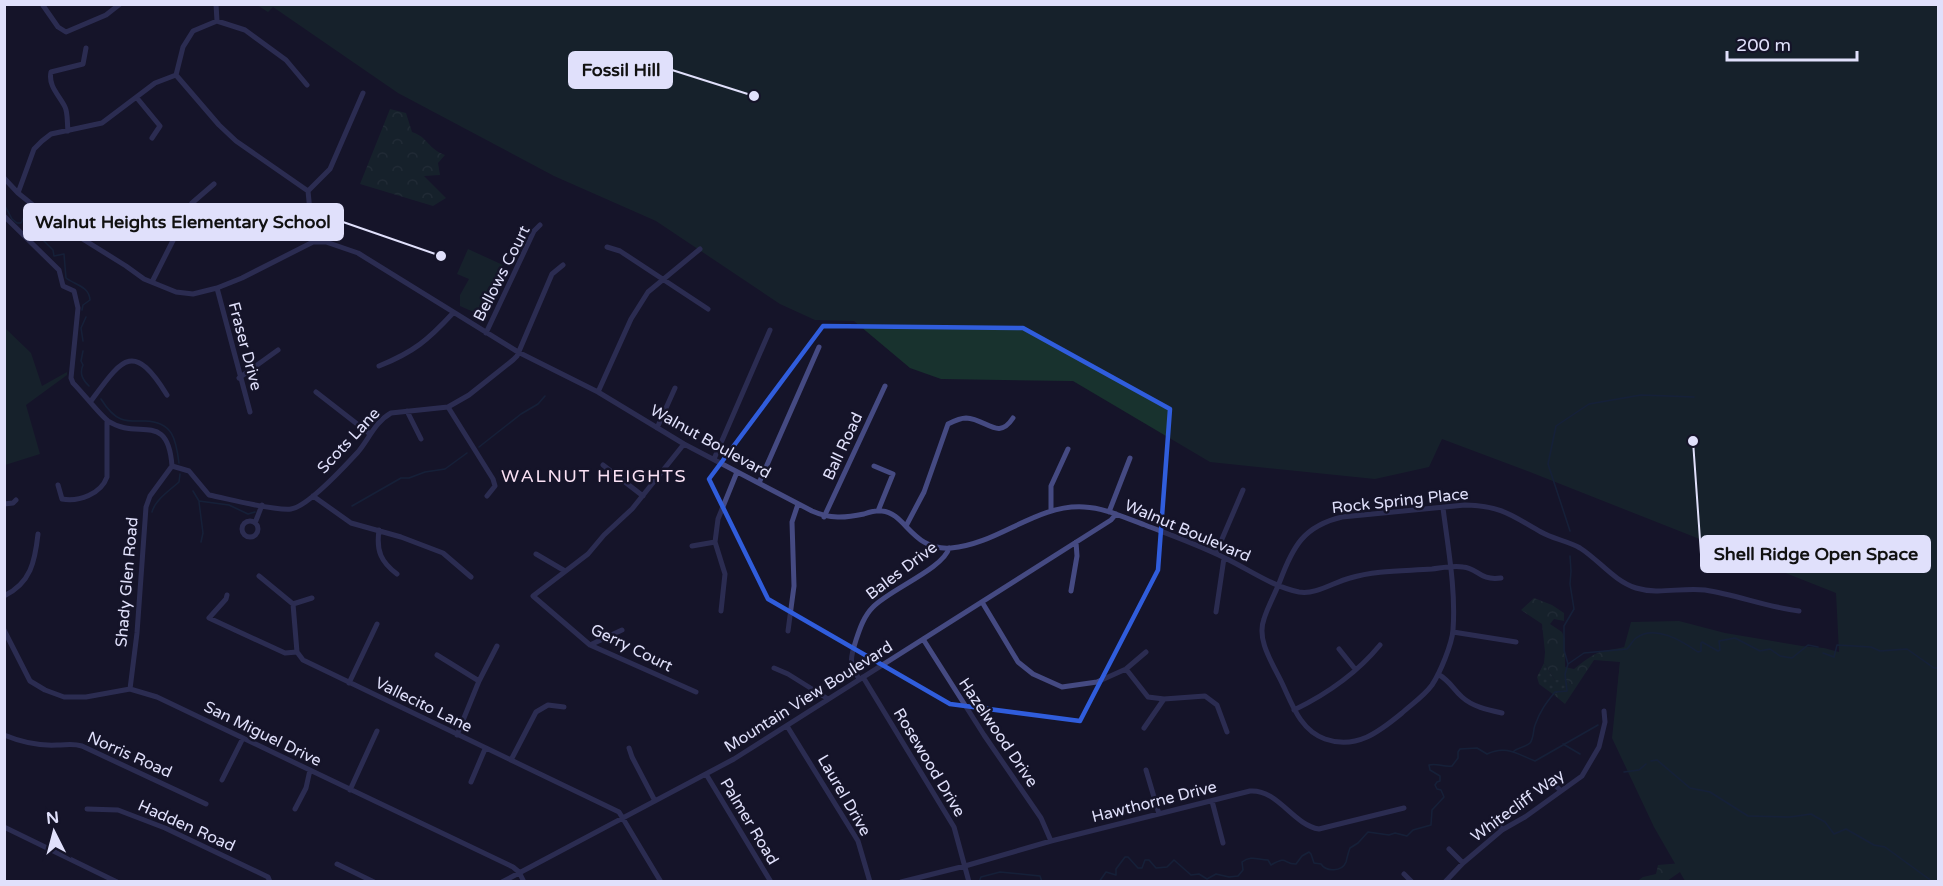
<svg xmlns="http://www.w3.org/2000/svg" width="1943" height="886" font-family="'Varela Round',sans-serif">
<style>
.grass{fill:url(#grass-dots)}
.forest{fill:url(#forest-crowns)}
.green{fill:#18322e}
.lines{fill:none;stroke-linecap:round;stroke-linejoin:round}
.stream{stroke:#16304b;stroke-width:1.5}
.minor{stroke:#454a82;stroke-width:5}
.marked{fill:none;stroke:#305ddc;stroke-width:4.5;stroke-linejoin:round}
.labels{text-anchor:middle;stroke-width:5;stroke-linejoin:round;paint-order:stroke}
.street-label{font-size:16px;fill:#e0e0fb;stroke:#151429}
.neighbourhood-label{font-size:18px;letter-spacing:1.5px;fill:#fbe2f5;stroke:#151429}
.leader{fill:none;stroke:#e0e0fb;stroke-width:2}
.callout-dot{fill:#e0e0fb;stroke:#151429;stroke-width:2}
.callout{fill:#e0e0fb;stroke:#e0e0fb;stroke-width:2}
.callout-label{font-size:18px;text-anchor:middle;font-weight:bold;fill:#111}
</style>
<defs>
<pattern id="grass-dots" width="8" height="8" patternUnits="userSpaceOnUse" patternTransform="scale(1.5)"><rect width="8" height="8" fill="#18322e"/><path d="M2 2h.1M6 6h.1" fill="none" stroke="#2e4643" stroke-width="1.8" stroke-linecap="round"/></pattern>
<pattern id="forest-crowns" width="20" height="18" patternUnits="userSpaceOnUse" patternTransform="scale(1.5)"><rect width="20" height="18" fill="#18322e"/><path d="M2 6a3 3 0 1 1 6 0M12 15a3 3 0 1 1 6 0" fill="none" stroke="#2e4643"/></pattern>
</defs>
<rect width="100%" height="100%" fill="#151429"/>
<path class="grass" d="M1544,663l11,17h12l4,4 -17,11 -15,-11 -2,-7z"/>
<path class="forest" d="M390,109l16,4 6,19c16,5 16,17 33,23l-7,8 2,12 -16,1 22,22 -13,8 -73,-22z
M1534,598l18,7 12,8v8l-10,-2 -4,5 12,8 3,7v28l9,2c9,-7 19,-16 30,-18 14,-3 21,-3 34,-9l-21,52 3,-32 -26,-2 -29,44 -11,-9 17,-12 -5,-3h-11l-11,-17 1,-11 -3,-28 -21,-14z
M1682,863l-2,9 -13,9 -31,1 7,-5 13,-3 2,-9z"/>
<path class="green" d="M257,5h1681v876h-253l-31,-54 -42,-89 8,-76 11,-40 48,-1 46,12 77,13 22,2 15,4 -3,-59 -306,-121 -88,-33 -13,28 -54,12 -165,-17 -137,-81 -132,-2 -31,-11 -56,-47 -39,-1 -35,-16 -124,-83 -102,-45 -156,-83 -125,-86 -5,5z
M468,249l35,16 -10,24 5,3 -13,25 -25,-11v-11l9,-16 -12,-5z
M4,327l27,26 11,33 25,-14v3l-41,30 14,49 -35,11z"/>
<g class="lines">
<path class="stream" d="M4,204l8,15 5,4h4l3,-6 5,1v8l24,24 1,6 10,-2 2,24c9,7 23,8 24,22l-7,5 -1,5
M83,341l-2,-13 5,-11
M83,351l-2,10 2,4c-4,9 0,15 6,21
M101,399c5,8 12,17 20,20 8,3 16,2 24,2 28,1 31,18 34,42
M479,447l42,-33 17,-10 7,-8
M193,491l6,10 30,4 19,9 7,-2
M199,502l4,31 -2,9
M352,506l49,-28h8l16,-6 20,-3 22,-16
M152,512c3,-12 18,-22 27,-30l1,-8
M1570,531l-22,-67 8,-38 33,-22 52,-9 53,2
M1823,653l11,4 3,-12 34,2 9,4 27,-2 27,19h4
M1568,664l16,-11 43,-4c3,-3 6,-9 9,-11 19,-14 46,3 62,14l3,-1v-8l1,-1 16,9 2,-1 -1,-9 16,-3 25,13 10,-2 10,7 12,2 16,-13 10,2
M1563,744l17,10
M1514,751c5,-4 12,-4 16,-8 4,-5 3,-13 5,-18 5,-14 11,-22 20,-33l12,-1 -2,-17 3,-10 -4,-14v-24l10,-17 -4,-25 1,-13 -1,-15
M1651,761l6,-1 33,28 20,4 38,24 42,1 21,-3 14,8 9,12 12,-5 28,16 11,2 48,35
M1624,772l15,-2 7,-6
M979,882l2,-5 19,-5 40,4 2,6
M1099,882l7,-10 10,3v-6l9,-12h3l10,11h4l3,-8h4l7,8 11,-1 7,-7 17,15 8,-1 8,5 9,-5 13,3 9,-1 5,-6 -1,-8c9,-7 16,-2 26,-2l3,5c18,-10 11,-1 25,-1l6,-8 7,-4 2,2 3,9 7,1c5,8 21,8 25,-2 1,-4 2,-9 4,-14l8,-5 10,-11 21,3 6,-2 12,3 6,-6 18,-5 1,-15 12,-13 -3,-7 -4,-1 -2,-4 2,-3 3,-1v-5l-10,-6 -1,-5c8,-2 14,2 23,1l6,-8v-6l2,-3 17,-1 10,6c19,-9 30,0 48,7l63,-36"/>
<path class="minor" d="M42,4l16,23 8,5 40,-17 14,-11
M216,4l1,17
M176,75l7,-28 10,-16 24,-10 28,9 41,30 21,25
M137,98l23,28 -8,12
M68,131c-1,-8 0,-18 -3,-24 -6,-12 -17,-21 -14,-35l32,-8 3,-16
M4,178l14,15 31,25 77,48 18,13 32,13 17,2 24,-6 25,-10 71,-36h13l32,11 160,99 80,40 86,52 128,67c18,8 33,7 52,3 6,-2 12,-4 18,-3 24,2 30,40 69,37 48,-4 85,-44 133,-41 22,1 41,11 61,18 28,11 57,21 84,35 22,11 45,27 70,32 17,3 35,-10 51,-14 26,-8 55,-7 82,-9 9,-1 21,-4 31,-2 15,1 16,14 38,11
M308,191l22,-22 33,-76
M18,193l16,-44 8,-8 9,-7 51,-11 53,-40 21,-8 43,50 17,16 72,50 5,51
M4,216l55,54 4,16 11,5 4,17 -7,70 2,5c10,10 26,31 35,38 30,20 60,-11 64,45l-22,30 -4,11 -9,126 -7,56
M607,247l13,4 88,58
M152,282l40,-79 22,-19
M217,288l33,124
M486,333l48,-102 6,-6
M379,366c35,-14 49,-26 74,-53
M239,378l39,-28
M316,392l54,42
M598,392l33,-73 17,-27 52,-43
M91,401c31,-42 42,-61 76,-6
M448,407l45,72 2,7 -8,10
M407,411l14,28
M657,428l18,-40
M684,444l-52,65 -28,26 -16,19 -55,42 57,49 106,47
M714,459l56,-129
M603,465l40,31
M172,466l17,5 20,24c20,4 64,16 82,14 17,-2 55,-44 67,-57 11,-13 17,-30 33,-39l57,-6 21,-12 44,-35 4,-4 35,-82 11,-9
M874,466l19,8 -15,37
M759,483l60,-136
M58,485l4,14c17,3 39,-5 45,-22v-57
M313,496l38,27 50,14 42,16 28,24
M4,504l9,-1 3,-3
M1443,508c5,40 13,82 10,122 -1,14 -13,43 -21,55 -8,11 -20,19 -30,28 -23,19 -46,37 -77,26 -25,-9 -33,-35 -43,-56 -9,-19 -26,-43 -18,-64 4,-13 11,-25 16,-38 13,-35 24,-55 62,-64l123,-12c37,1 46,10 76,27 12,7 27,9 39,16 19,12 34,33 56,40 23,7 46,-1 69,2 32,5 62,17 94,21
M1051,510v-24l17,-37
M1109,512l21,-54
M824,517l61,-131
M242 529a8 8 0 1 1 16 0a8 8 0 1 1-16 0Z
M255,523l7,-18
M906,526l18,-34 24,-68c6,-3 12,-6 18,-6 21,1 32,23 47,0
M379,530c-3,21 2,32 18,44
M692,546l23,-4
M1216,553l27,-63
M536,554l29,17
M259,576l34,28 4,48 6,8 316,152 42,70
M1071,591l6,-35 -1,-14
M227,595l-1,4 -17,19 76,35 12,-1
M4,596c27,-13 31,-35 34,-62
M982,602l36,60 15,12 29,13 35,-5 29,-13 20,-17
M293,604l19,-6
M721,611l4,-37 -10,-32 3,-23 19,-47
M1216,612l8,-54
M4,630l26,51 15,9 19,7h22l44,-8 27,8 356,170 6,5 5,10
M788,631l6,-45 -2,-64 6,-18
M1453,632l63,10
M923,639l61,96 57,83 10,23
M590,645l32,-15
M1339,649l16,20
M437,655l42,26
M774,668l14,6 40,25
M1126,669l22,28 16,2 -20,29
M1438,674c13,8 14,14 24,23 11,10 26,13 40,16
M863,677l91,150 15,55
M859,679c-10,-17 -9,-20 -3,-39 4,-12 8,-24 17,-33 16,-17 71,-39 76,-59
M349,683l28,-59
M1164,699l41,-3 12,9 10,27
M1294,710c33,-16 63,-37 86,-65
M787,726l71,115 12,41
M4,735c17,7 35,11 53,10 10,0 15,-2 25,1l124,58
M457,735l22,-54 18,-35
M629,748l3,9 23,44
M511,760l25,-48 12,-7 16,2
M1146,770l13,44
M706,774l65,108
M222,780l21,-42
M471,782l14,-33
M1552,782l8,8
M350,790l27,-59
M1212,801l11,42
M87,809l31,1 47,18 103,49 2,5
M295,809l11,-21 4,-18
M1494,818l8,12
M4,827l113,55
M1449,849l14,14
M337,864l37,18
M1404,874l8,8
M502,882l232,-123 377,-239 5,-6
M901,882l64,-16 86,-25 199,-50c28,-2 43,34 69,38l85,-21
M1445,882l18,-19 39,-33 23,-13 57,-41 17,-29 6,-25 -1,-11"/>
</g>
<path d="M0 0H1943V886H0ZM823,326l200,2 147,81 -12,161 -78,151 -130,-17 -182,-105 -59,-120z" fill="#151429" fill-opacity=".55" fill-rule="evenodd"/>
<path class="marked" d="M823,326l200,2 147,81 -12,161 -78,151 -130,-17 -182,-105 -59,-120z"/>
<g class="labels">
<g class="street-label">
<text transform="translate(501 273) rotate(-63)" y="6">Bellows Court</text>
<text transform="translate(246 346) rotate(75)" y="6">Fraser Drive</text>
<text transform="translate(348 440) rotate(-47)" y="6">Scots Lane</text>
<text transform="translate(711 441) rotate(29)" y="6">Walnut Boulevard</text>
<text transform="translate(842 446) rotate(-65)" y="6">Ball Road</text>
<text transform="translate(1400 500) rotate(-6)" y="6">Rock Spring Place</text>
<text transform="translate(1188 530) rotate(23)" y="6">Walnut Boulevard</text>
<text transform="translate(901 570) rotate(-37)" y="6">Bales Drive</text>
<text transform="translate(126 582) rotate(-85)" y="6">Shady Glen Road</text>
<text transform="translate(632 647) rotate(26)" y="6">Gerry Court</text>
<text transform="translate(808 696) rotate(-32)" y="6">Mountain View Boulevard</text>
<text transform="translate(424 704) rotate(26)" y="6">Vallecito Lane</text>
<text transform="translate(999 732) rotate(56)" y="6">Hazelwood Drive</text>
<text transform="translate(263 733) rotate(26)" y="6">San Miguel Drive</text>
<text transform="translate(130 754) rotate(24)" y="6">Norris Road</text>
<text transform="translate(930 762) rotate(59)" y="6">Rosewood Drive</text>
<text transform="translate(845 795) rotate(60)" y="6">Laurel Drive</text>
<text transform="translate(1154 801) rotate(-14)" y="6">Hawthorne Drive</text>
<text transform="translate(1517 805) rotate(-36)" y="6">Whitecliff Way</text>
<text transform="translate(750 821) rotate(59)" y="6">Palmer Road</text>
<text transform="translate(187 825) rotate(24)" y="6">Hadden Road</text>
</g>
<g class="neighbourhood-label">
<text x="594" y="482">WALNUT HEIGHTS</text>
</g>
</g>
<path class="leader" d="M754 96L672 70M441 256L343 222M1693 441L1701 554"/>
<g class="callout-dot">
<circle cx="754" cy="96" r="6"/>
<circle cx="441" cy="256" r="6"/>
<circle cx="1693" cy="441" r="6"/>
</g>
<g class="callout">
<rect x="569" y="52" width="103" height="36" rx="6"/>
<rect x="24" y="204" width="319" height="36" rx="6"/>
<rect x="1701" y="536" width="229" height="36" rx="6"/>
</g>
<g class="callout-label">
<text x="621" y="76">Fossil Hill</text>
<text x="183" y="228">Walnut Heights Elementary School</text>
<text x="1816" y="560">Shell Ridge Open Space</text>
</g>
<rect width="1943" height="886" fill="none" stroke="#e0e0fb" stroke-width="12"/>
<g transform="translate(54 832) rotate(354)" stroke="#151429" stroke-width="4.5" paint-order="stroke">
<path d="M0-4.5L10 22L0 15L-10 22Z" fill="#e0e0fb"/>
<text y="-9" font-size="16" font-weight="bold" text-anchor="middle" fill="#e0e0fb">N</text>
</g>
<path d="M1727 51v9h130v-9" fill="none" stroke="#e0e0fb" stroke-width="3"/>
<text x="1736" y="51" font-size="18" fill="#e0e0fb" stroke="#151429" stroke-width="4.5" paint-order="stroke">200 m</text>
</svg>
